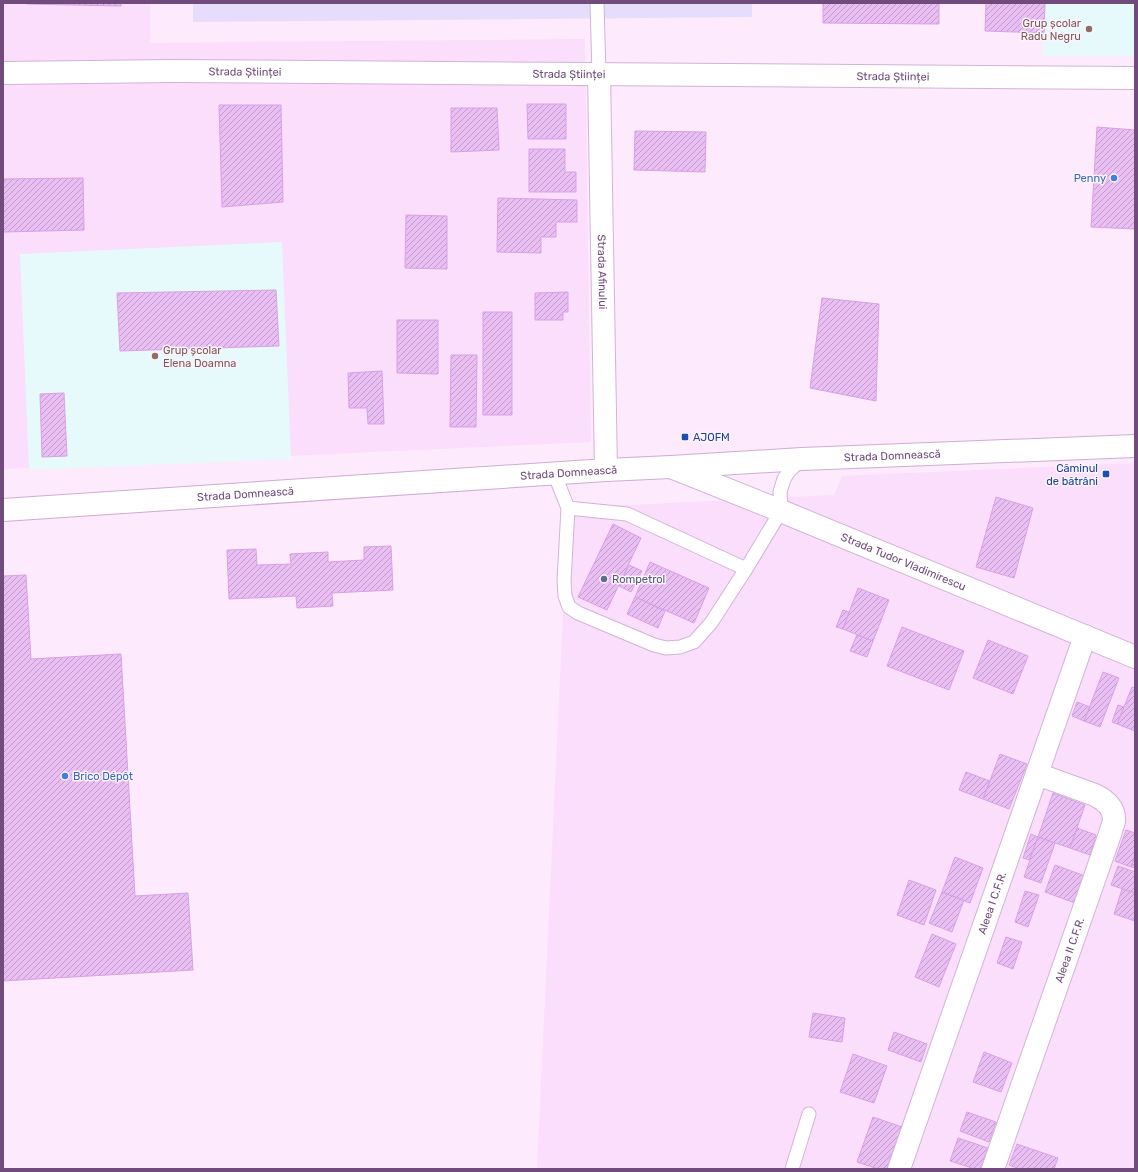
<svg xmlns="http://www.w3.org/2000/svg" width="1138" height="1172" font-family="Rubik,sans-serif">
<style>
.residential{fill:#fadefb}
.education{fill:#e6fafb}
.medical{fill:#e6ddfc}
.building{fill:url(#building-hatch);stroke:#d9a0e8}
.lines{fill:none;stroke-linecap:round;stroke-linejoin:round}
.lane-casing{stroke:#d2b4d6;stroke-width:15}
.street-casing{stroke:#d2b4d6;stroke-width:24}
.secondary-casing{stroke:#ceacd5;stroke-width:24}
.lane{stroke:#fff;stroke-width:13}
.street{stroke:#fff;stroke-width:22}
.secondary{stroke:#fff;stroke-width:22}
.education-dot{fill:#8d6e63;stroke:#fff2ff;stroke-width:1.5}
.shop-dot{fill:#3f7fe0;stroke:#fff2ff;stroke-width:1.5}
.transit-dot{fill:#1a4fb4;stroke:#fff2ff;stroke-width:1.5}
.service-dot{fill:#5c6f8a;stroke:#fff2ff;stroke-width:1.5}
.labels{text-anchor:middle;stroke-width:3;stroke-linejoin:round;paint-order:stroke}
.education-label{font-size:11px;fill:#785e54;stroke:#fff2ff;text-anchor:end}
.street-label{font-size:11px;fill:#704b7b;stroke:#fff2ff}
.shop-label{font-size:11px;fill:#366cbe;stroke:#fff2ff;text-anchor:end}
.transit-label{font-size:11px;fill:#164399;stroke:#fff2ff;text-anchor:start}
.service-label{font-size:11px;fill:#4e5e75;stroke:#fff2ff;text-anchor:start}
</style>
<defs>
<pattern id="building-hatch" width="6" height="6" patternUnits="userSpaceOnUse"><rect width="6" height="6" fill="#e9bef3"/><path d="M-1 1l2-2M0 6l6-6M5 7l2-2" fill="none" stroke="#c19cca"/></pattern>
</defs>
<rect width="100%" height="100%" fill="#feeafd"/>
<path class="residential" d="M3,3h147v40l435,-4 6,403 -588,27z
M1135,463v706h-598l31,-661 266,-13 8,-19z"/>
<path class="education" d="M1044,3h91v53h-92z
M282,242l9,217 -262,11 -9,-216z"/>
<path class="medical" d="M193,3h559v14l-559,5z"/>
<path class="building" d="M27,3h94v3l-94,-2z
M823,3h116v21l-116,-1z
M986,3h59l-1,30 -59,-2z
M527,104h39v35h-38z
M219,105h62l2,97 -61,5z
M451,108h46l2,42 -48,2z
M1097,127l38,3v99l-44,-2z
M635,131l71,1 -1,40 -71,-2z
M529,149h36v23h11v20h-47z
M83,178l1,52 -81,2v-53z
M498,198l79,2v22h-21v15h-15v16l-44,-1z
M406,215l41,1v53l-42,-1z
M276,290l3,56 -159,5 -3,-58z
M568,292v20h-5v8h-28v-27z
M822,298l57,6 -3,97 -66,-13z
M483,312h29v103h-29z
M397,320h41v54l-41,-1z
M451,355h26l-1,72h-26z
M382,371l2,53h-16l-1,-16h-18l-1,-35z
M64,393l3,63 -25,1 -2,-63z
M996,497l37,11 -19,70 -38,-11z
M613,524l28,14 -34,72 -29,-13z
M391,546l2,44 -61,3 1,13 -36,2 -1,-12 -67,3 -2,-49 29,-1 1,16 34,-1 -1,-10 38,-2v10l36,-2v-13z
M650,562l59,26 -15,35 -59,-26z
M629,565l13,6 -11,21 -12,-6z
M26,575l5,84 90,-5 14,242 53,-3 5,77 -190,11v-405z
M858,588l31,12 -16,41 -30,-12z
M635,597l30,14 -7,17 -31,-14z
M843,610l6,2 -6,17 -7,-2z
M902,627l62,24 -15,39 -62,-24z
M857,635l16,6 -6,16 -17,-6z
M988,640l40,16 -15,38 -40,-16z
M1103,672l16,6 -19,49 -16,-6z
M1132,687l3,1v43l-18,-7z
M1077,702l13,5 -6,14 -12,-5z
M1118,705l6,2 -7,17 -5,-2z
M1000,754l27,10 -18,45 -26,-10z
M966,772l24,9 -7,18 -24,-9z
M1053,793l32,12 -15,43 -32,-11z
M1077,828l19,7 -6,20 -20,-7z
M1126,830l9,3v22l-4,12 -16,-6z
M1031,834l7,3 -9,23 -6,-2z
M1038,837l17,6 -14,40 -17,-6z
M1135,855v13l-4,-1z
M955,857l28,11 -13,35 -28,-11z
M1055,865l30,11 -10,27 -30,-11z
M1118,866l17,6v21l-24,-8z
M909,880l27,10 -12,35 -27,-10z
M1122,889l13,4v28l-21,-7z
M1025,891l14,4 -11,32 -13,-5z
M942,892l22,8 -12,32 -23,-9z
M932,934l24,10 -17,43 -24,-10z
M1006,937l16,5 -9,27 -16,-6z
M813,1013l32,5 -3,24 -33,-5z
M894,1032l33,12 -6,18 -33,-12z
M984,1052l28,11 -11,29 -28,-10z
M853,1054l34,12 -13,37 -34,-11z
M967,1112l29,10 -7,20 -29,-11z
M873,1117l29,10 -15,42h-9l-21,-7z
M958,1138l30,10 -8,21h-5l-25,-8z
M1017,1144l41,14 -4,11h-35l-10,-4z"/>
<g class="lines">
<defs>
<path id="lane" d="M597,3l2,71
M554,473l14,35 -4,73 1,15 4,11 9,6 76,32 12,3 14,-1 14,-5 17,-19 35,-54 35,-58 -1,-19 4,-13 5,-8 13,-12
M568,508l59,6 119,55
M792,1169l17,-55"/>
<g id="street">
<path id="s1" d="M3,73l169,-2 963,7"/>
<path id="s2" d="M599,74l7,396"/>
<path id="s3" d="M671,467l110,44 354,146"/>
<path id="s4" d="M899,1169l186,-533"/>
<path id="s5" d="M993,1169l117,-335c1,-4 3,-9 4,-13 1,-13 -9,-21 -19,-26l-58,-21"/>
</g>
<g id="secondary">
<path id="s6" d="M3,510l603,-40 65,-3 131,-8 333,-13"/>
</g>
</defs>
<use href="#lane" class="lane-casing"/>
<use href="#street" class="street-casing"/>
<use href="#secondary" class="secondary-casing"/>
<use href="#lane" class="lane"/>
<use href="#street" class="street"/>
<use href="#secondary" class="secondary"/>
</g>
<g class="education-dot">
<circle cx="1089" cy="29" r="4"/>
<circle cx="155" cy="356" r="4"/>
</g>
<g class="shop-dot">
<circle cx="1114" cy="178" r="4"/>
<circle cx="65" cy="776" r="4"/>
</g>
<g class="transit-dot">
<rect x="681" y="433" width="8" height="8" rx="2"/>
<rect x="1102" y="470" width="8" height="8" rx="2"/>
</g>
<circle class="service-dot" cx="604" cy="579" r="4"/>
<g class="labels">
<g class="education-label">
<text x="1081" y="27">Grup școlar<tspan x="1081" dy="13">Radu Negru</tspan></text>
<text x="163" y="354" text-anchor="start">Grup școlar<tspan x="163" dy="13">Elena Doamna</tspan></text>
</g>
<g class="street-label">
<text dy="4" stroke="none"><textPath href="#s1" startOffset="242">Strada Științei</textPath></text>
<text dy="4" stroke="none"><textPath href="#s1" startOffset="566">Strada Științei</textPath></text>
<text dy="4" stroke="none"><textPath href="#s1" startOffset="890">Strada Științei</textPath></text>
<text dy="4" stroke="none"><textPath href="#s2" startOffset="198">Strada Afinului</textPath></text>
<text dy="4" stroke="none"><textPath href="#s6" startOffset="891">Strada Domnească</textPath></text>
<text dy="4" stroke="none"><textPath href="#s6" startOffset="567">Strada Domnească</textPath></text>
<text dy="4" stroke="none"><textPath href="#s6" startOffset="243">Strada Domnească</textPath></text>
<text dy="4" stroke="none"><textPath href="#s3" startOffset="251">Strada Tudor Vladimirescu</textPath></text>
<text dy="4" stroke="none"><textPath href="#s4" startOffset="282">Aleea I C.F.R.</textPath></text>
<text dy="4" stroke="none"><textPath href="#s5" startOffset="232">Aleea II C.F.R.</textPath></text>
</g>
<g class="shop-label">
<text x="1106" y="182">Penny</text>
<text x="73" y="780" text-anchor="start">Brico Dépôt</text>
</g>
<g class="transit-label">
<text x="693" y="441">AJOFM</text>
<text x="1098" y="472" text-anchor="end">Căminul<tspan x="1098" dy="13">de bătrâni</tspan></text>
</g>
<g class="service-label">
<text x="612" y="583">Rompetrol</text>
</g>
</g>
<rect width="1138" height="1172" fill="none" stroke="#704b7b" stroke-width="8"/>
</svg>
